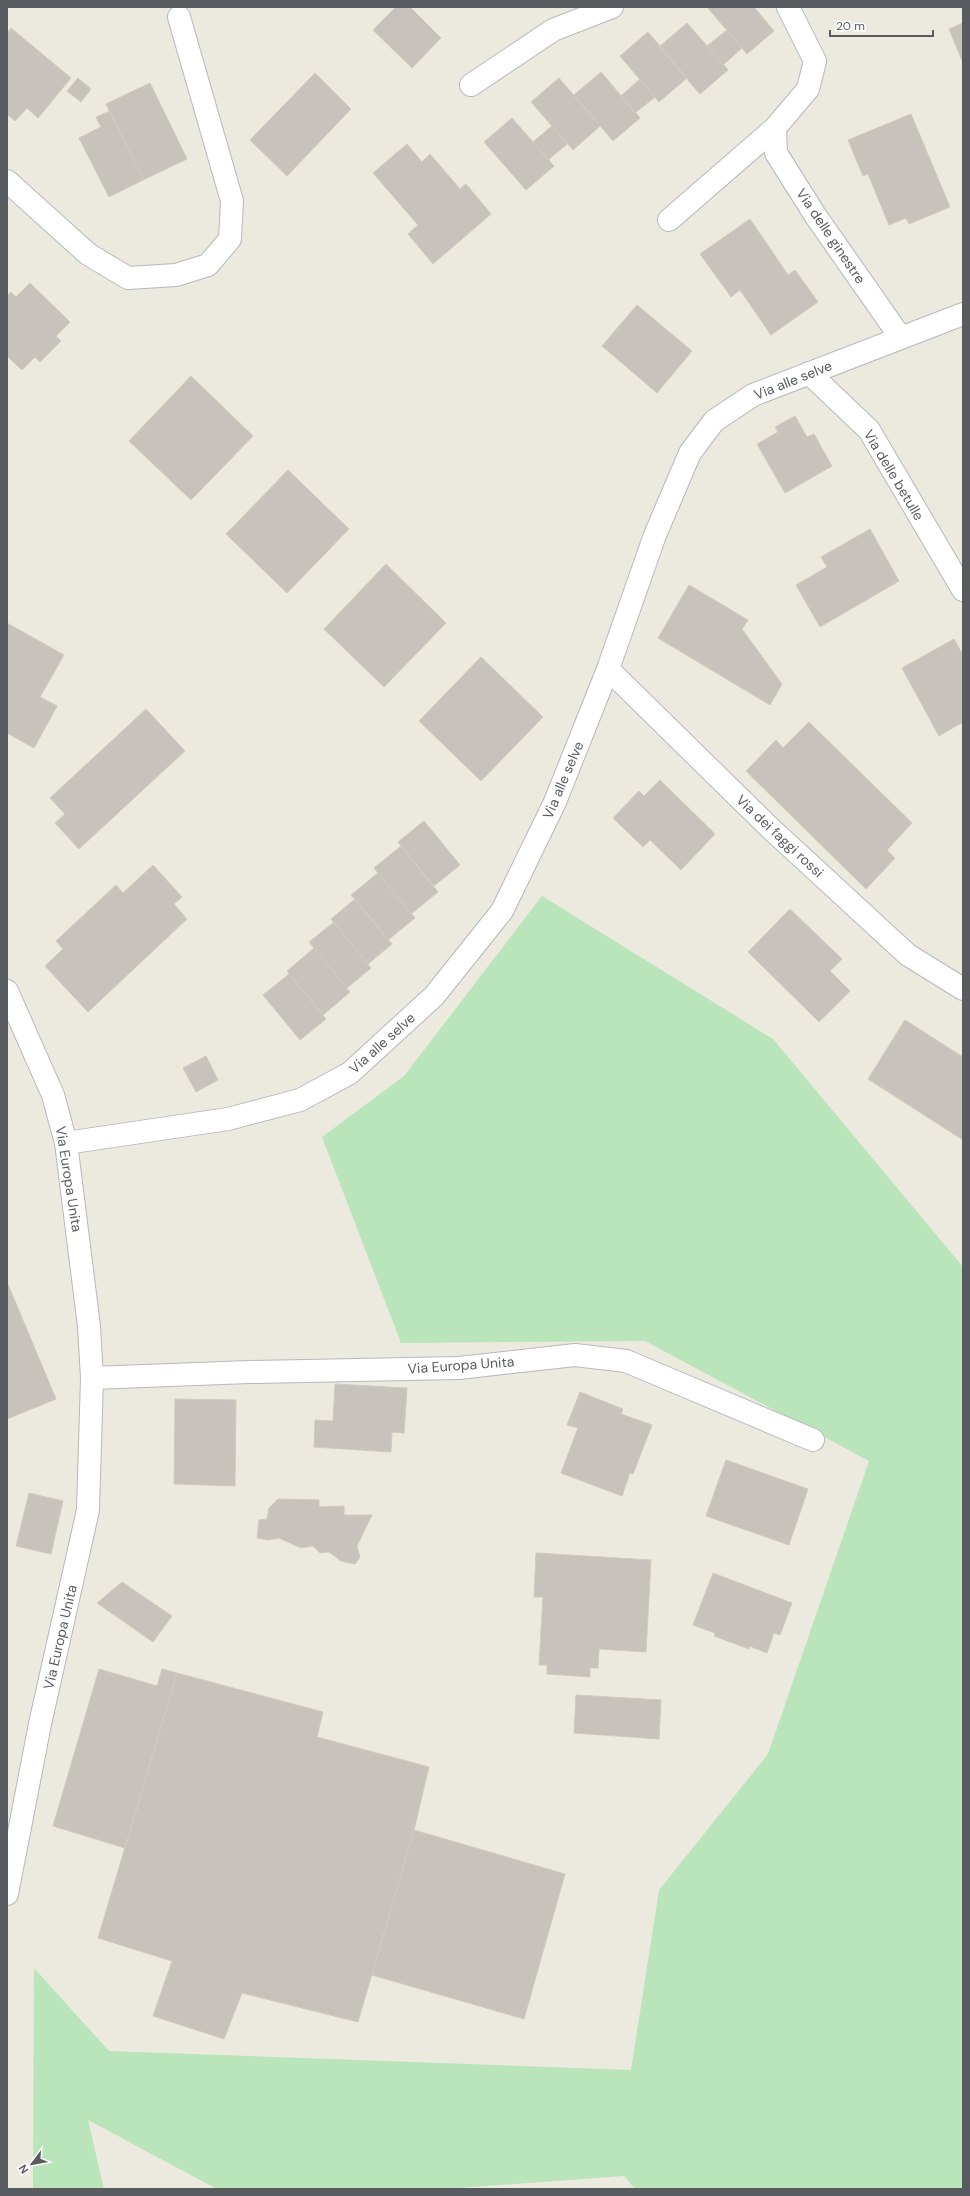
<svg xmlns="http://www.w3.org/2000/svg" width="970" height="2196" font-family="'DM Sans',sans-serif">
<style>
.green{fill:#bae5ba}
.building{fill:#c7c3bc;stroke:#d1cabd}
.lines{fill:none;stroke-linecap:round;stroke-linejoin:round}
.minor-casing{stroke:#b5b8bd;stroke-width:24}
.minor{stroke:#fff;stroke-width:22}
.labels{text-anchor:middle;stroke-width:3;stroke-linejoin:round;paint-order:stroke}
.street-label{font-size:14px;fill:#585c61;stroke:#fff}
</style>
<rect width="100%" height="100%" fill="#ece9df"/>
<path class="green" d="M542,896l231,143 190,228v919l-3,3h-325l-11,-13 -180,13h-227l-129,-69 16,69h-71l1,-221 75,83 522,19 28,-180 109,-136 101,-293 -224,-120 -244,2 -79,-206 82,-61z"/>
<path class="building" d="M396,7h14l31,31 -29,30 -39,-38z
M707,7h47l20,24 -27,23z
M687,23l41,47 -28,24 -41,-47z
M963,23v40l-14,-34z
M11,28l60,50 -33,40 -11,-10 -12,13 -8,-7v-80z
M727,30l15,18 -19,17 -16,-19z
M648,32l39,46 -28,24 -39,-46z
M601,72l39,46 -27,23 -39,-46z
M315,73l36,36 -64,67 -37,-36z
M78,78l13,11 -10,13 -14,-11z
M559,78l41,48 -27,24 -42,-48z
M640,79l15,18 -20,16 -14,-17z
M150,83l37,76 -44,21 -37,-76z
M110,111l33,69 -34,17 -30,-59 22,-11 -5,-10z
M911,114l39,93 -41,17 -3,-6 -17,7 -21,-51 -5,2 -15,-36z
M512,118l42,48 -28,24 -42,-48z
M552,126l15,18 -19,16 -15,-18z
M407,144l15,18 8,-8 30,35 6,-5 25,30 -58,50 -25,-30 10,-9 -45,-52z
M750,219l38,56 7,-5 23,32 -47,33 -31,-45 -9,7 -31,-43z
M30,283l40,39 -14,14 5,5 -21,21 -5,-5 -13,13 -15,-14v-60l4,-4 5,5z
M637,305l55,46 -35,42 -55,-47z
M191,376l62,60 -62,64 -62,-59z
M795,416l12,21 7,-3 18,32 -47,27 -28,-49 21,-12 -3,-5z
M288,470l61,59 -62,64 -61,-59z
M870,529l29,52 -79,46 -24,-42 31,-18 -6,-10z
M386,564l60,59 -62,64 -60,-58z
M689,585l59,35 -6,9 40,55 -12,21 -112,-67z
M7,623l57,32 -24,42 17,9 -23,42 -27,-15z
M954,639l9,16v67l-24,14 -37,-68z
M481,657l62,60 -62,64 -62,-60z
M146,709l39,42 -106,98 -24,-26 10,-9 -15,-16z
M809,722l103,101 -25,27 8,8 -29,31 -120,-118 30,-31 7,8z
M660,780l55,54 -34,36 -31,-30 -7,7 -30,-29 26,-27 5,5z
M424,821l36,44 -26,21 -36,-44z
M401,846l37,46 -27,22 -37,-46z
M153,865l29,32 -8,7 13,15 -99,93 -43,-46 18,-17 -7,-8 60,-56 7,8z
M378,873l37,45 -27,22 -37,-45z
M355,899l37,45 -24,20 -37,-45z
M790,909l52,50 -12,12 20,20 -31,31 -71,-70z
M334,922l37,46 -24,20 -38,-46z
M314,948l36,44 -27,23 -36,-44z
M289,974l37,45 -26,21 -37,-45z
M905,1020l58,37v83l-95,-61z
M206,1056l12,24 -22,12 -13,-24z
M7,1282l49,117 -49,20z
M335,1384l72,4 -3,45 -12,-1 -1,20 -77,-5 1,-27 18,1z
M580,1392l43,17 -2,5 31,11 -19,49 -3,-1 -8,23 -61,-23 17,-45 -11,-3z
M175,1399l61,1 -1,86 -61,-2z
M726,1460l82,29 -19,56 -83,-29z
M29,1493l34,8 -12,53 -35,-8z
M278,1499l41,1v7l25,-1v9h28l-15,31 3,11 -5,7 -14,-3 -12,-9 -9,1 -7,-7 -12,2 -22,-10 -10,2 -12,-2 2,-18 8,-1 2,-11z
M536,1553l115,7 -5,92 -47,-3 -1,19h-8v9l-43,-3v-9h-8l4,-68h-9z
M713,1573l79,30 -12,32 -6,-2 -7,20 -18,-7v3l-35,-13 1,-3 -22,-8z
M122,1582l50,34 -19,26 -56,-39z
M99,1669l58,17 5,-17 15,4 -52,175 -72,-22z
M177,1673l146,39 -6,25 112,30 -15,63 -56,192 -116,-29 -18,46 -71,-23 19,-55 -74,-23z
M576,1695l85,5 -2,39 -85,-6z
M414,1830l151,44 -41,145 -152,-44z"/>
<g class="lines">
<defs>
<path id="minor" d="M788,7l27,54 -7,28 -33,39 1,25 39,62 86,123
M471,85l82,-55 59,-23
M7,181l81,73 40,24 48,-3 32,-10 22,-26 2,-38 -53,-184
M669,220l106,-92
M809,373l60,57 94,160
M608,669l161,158 139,128 55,34
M7,991l46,104 13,48 23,183 3,52 -4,132 -48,214 -33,170
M66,1143l162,-24 72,-19 50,-27 84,-77 68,-85 53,-109 53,-133 47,-134 35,-82 24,-32 39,-26 210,-81
M92,1378l157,-6 210,-4 116,-13 51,6 187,79"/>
</defs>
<use href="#minor" class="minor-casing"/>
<use href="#minor" class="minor"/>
</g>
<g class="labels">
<g class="street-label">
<text transform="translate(831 236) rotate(56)" y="5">Via delle ginestre</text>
<text transform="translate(793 380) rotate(-22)" y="5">Via alle selve</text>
<text transform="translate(894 475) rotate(59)" y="5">Via delle betulle</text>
<text transform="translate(563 780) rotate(-67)" y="5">Via alle selve</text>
<text transform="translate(780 836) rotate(43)" y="5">Via dei faggi rossi</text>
<text transform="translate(382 1043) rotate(-42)" y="5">Via alle selve</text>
<text transform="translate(69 1179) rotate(81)" y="5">Via Europa Unita</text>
<text transform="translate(461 1365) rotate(-4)" y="5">Via Europa Unita</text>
<text transform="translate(60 1637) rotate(-77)" y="5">Via Europa Unita</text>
</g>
</g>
<rect width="970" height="2196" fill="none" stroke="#585c61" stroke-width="16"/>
<g transform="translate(32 2164) rotate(238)" stroke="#ffffff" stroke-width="3" paint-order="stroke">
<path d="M0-3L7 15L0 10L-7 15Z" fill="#585c61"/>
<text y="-6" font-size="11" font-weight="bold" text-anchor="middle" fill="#585c61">N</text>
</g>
<path d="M830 30v6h103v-6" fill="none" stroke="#585c61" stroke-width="2"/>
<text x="836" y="30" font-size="12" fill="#585c61" stroke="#ffffff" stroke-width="3" paint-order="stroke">20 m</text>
</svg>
